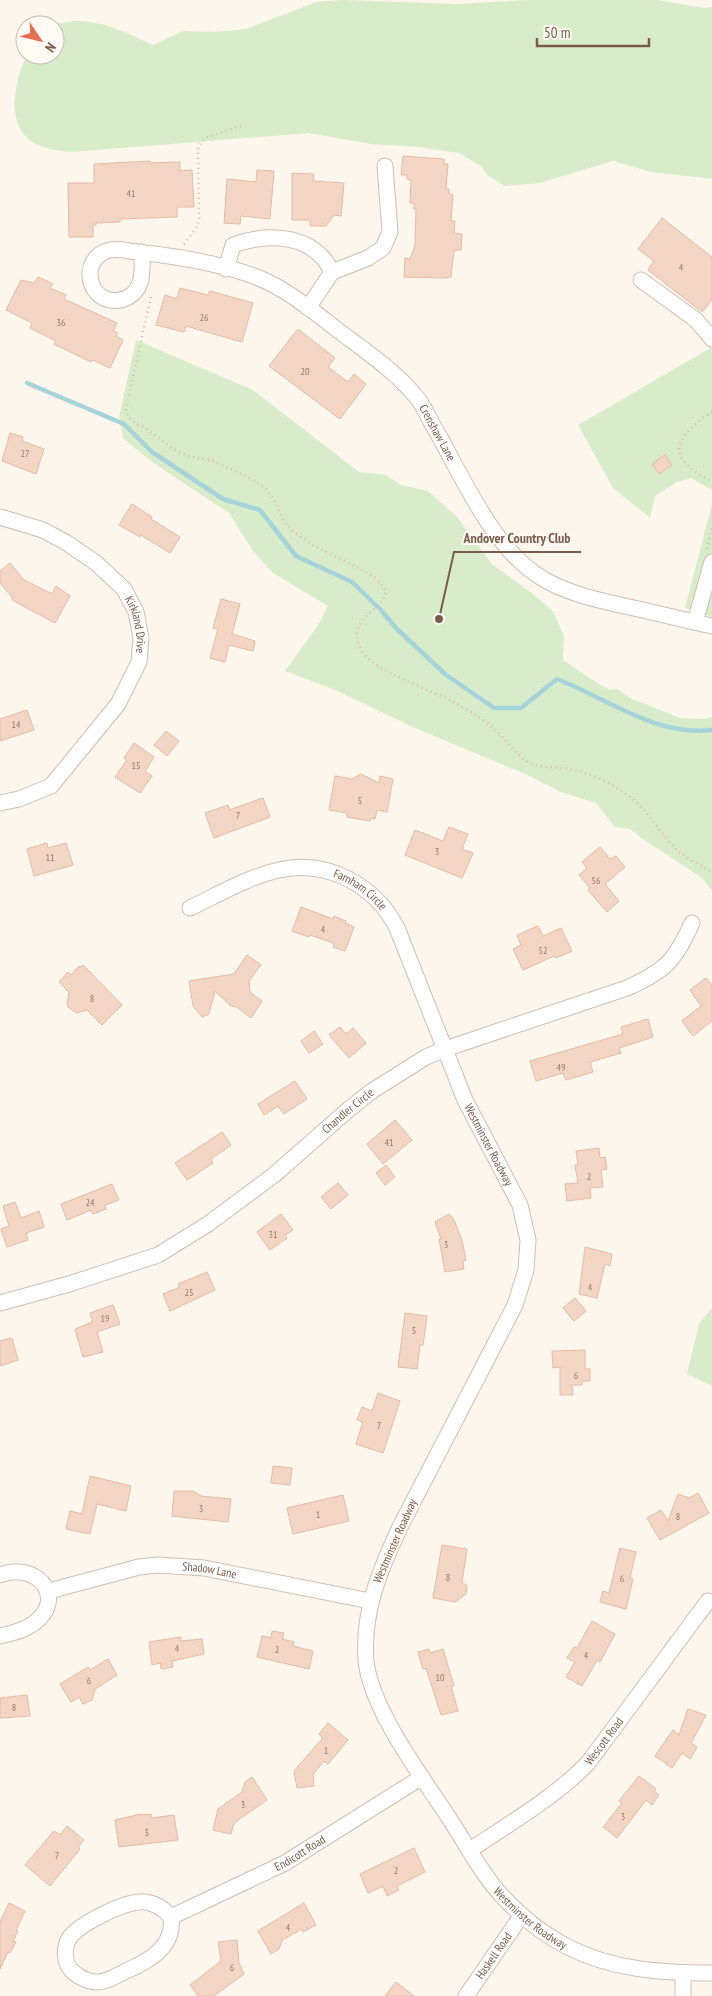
<svg xmlns="http://www.w3.org/2000/svg" width="712" height="1996" font-family="'PT Sans Narrow',sans-serif">
<style>
.green{fill:#d8ecc9}
.lines{fill:none;stroke-linecap:round;stroke-linejoin:round}
.stream{stroke:#a5d3da;stroke-width:4.5}
.building{fill:#f3d5c3;stroke:#e6bba3}
.minor-casing{stroke:#d1beb0;stroke-width:17}
.path{stroke:#d9b8a5;stroke-width:2.5;stroke-dasharray:1 4;stroke-linecap:butt}
.minor{stroke:#fff;stroke-width:15}
.labels{text-anchor:middle;stroke-width:4;stroke-linejoin:round;paint-order:stroke}
.number-label{font-size:10px;fill:#987a6a}
.street-label{font-size:12px;fill:#7a5c4d;stroke:#fffaf3}
.leader{fill:none;stroke:#7a5c4d;stroke-width:2}
.callout-dot{fill:#7a5c4d;stroke:#fffaf3;stroke-width:2}
.callout-label{font-size:14px;text-anchor:middle;font-weight:bold;fill:#7a5c4d;stroke:#fffaf3;stroke-width:4;stroke-linejoin:round;paint-order:stroke}
</style>
<rect width="100%" height="100%" fill="#fdf6ec"/>
<path class="green" d="M343,0l113,4 72,-4h129l47,8 8,-1v172l-61,-7 -38,-11 -73,22 -35,3 -18,-11 -5,-8 -23,-14 -40,-6 -48,-3 -62,-11 -238,19c-12,-1 -26,-3 -37,-9 -30,-17 -19,-64 -7,-88h28l-1,-31c7,-1 16,-3 23,-3 27,0 53,13 76,24l30,-14 32,1 31,-3 70,-27z
M136,340l117,50 106,82 27,3 15,10 27,6 28,25 36,48 41,30 20,17 11,25 -1,24 28,19 19,11 7,-1 13,9 50,20 23,1 9,-2v173l-10,-12 -59,-39 -13,-10 -15,-2 -19,-24 -35,-11 -36,-18 -110,-46 -80,-38 -50,-19 33,-46 10,-19 -55,-33 -20,-22 -24,-38 -77,-51 -29,-24 -4,-21z
M712,347v143l-21,-12 -14,4 -22,14 -5,22 -37,-30 -35,-63z
M712,504v113l-27,-9z
M712,1308v78l-25,-12 12,-50z"/>
<g class="lines">
<path class="stream" d="M27,383l97,41 28,28 71,47 37,11 36,46 56,26 28,27 16,19 49,46 49,34h27l36,-29c49,19 100,58 155,51"/>
</g>
<path class="building" d="M403,156l41,3v5h4l-2,25h3v5l4,1 -2,26h4l-1,12 8,1 -1,16h-7l-3,27 -8,1 -39,-1 1,-19 5,1 5,-13 1,-37h-2v-6h-4l1,-23 -4,-1v-4h-6z
M150,161v2l30,-1v9l12,-1 2,37h-17v10l-57,2v3l-24,1v2h-3v12h-24l-1,-54h26v-19z
M257,170l17,1 -4,48 -29,-3 -1,8 -16,-1 3,-44 29,3z
M292,173l22,1 -1,7 31,2 -3,33 -7,-1 -8,11h-16v-6h-18z
M662,218l50,39v43l-10,12 -54,-42 6,-9 -16,-12z
M38,277l15,7 -3,4 16,7 -2,4 53,24 -4,8 5,2 -2,3 7,4 -13,28 -17,-8 -2,2 -37,-18 2,-3 -26,-13 2,-5 -26,-13 15,-30 13,3z
M180,288l28,7 2,-4 43,12 -11,39 -56,-16 -2,6 -28,-7 9,-30 12,4z
M298,329l37,29 -7,9 20,15 6,-8 12,10 -26,35 -71,-53z
M10,433l13,4 -1,4 22,8 -8,25 -34,-13z
M665,455l7,10 -13,9 -7,-10z
M132,504l20,13 -1,2 29,18 -10,16 -29,-18 -1,2 -21,-12z
M10,563l14,17 28,14 4,-8 14,10 -15,27 -43,-23 1,-2 -13,-15v-12z
M221,599l19,5 -8,30 23,7 -2,10 -24,-6 -4,17 -15,-4 8,-29 -5,-1z
M27,710l7,20 -34,11v-22z
M166,731l13,10 -12,15 -13,-11z
M134,743l20,14 -9,14 7,5 -12,17 -25,-16 12,-17 -3,-2z
M361,774l18,9 1,-7 13,3 -6,33 -10,-2 -2,9 -4,-1 -1,3 -23,-4v-4l-18,-3 6,-34 17,3z
M263,798l7,19 -56,21 -9,-25 23,-8 1,5z
M449,827l19,7 -6,15 11,4 -11,25 -57,-23 10,-25 28,11z
M47,843l1,5 18,-5 7,22 -39,11 -7,-27z
M600,847l10,12 6,-3 9,11 -20,17 14,17 -12,11 -19,-22 2,-2 -11,-13 8,-7 -5,-6z
M301,907l32,12 1,-3 12,5 -1,2 9,4 -9,24 -12,-4 1,-4 -24,-8 -1,2 -17,-6z
M538,926l5,10 18,-8 11,23 -16,7 -2,-2 -31,14 -10,-21 8,-4 -4,-10z
M247,955l14,10 -12,16 1,11 12,9 -11,17 -14,-11 -6,-1 -16,-15 -6,23 -7,3 -9,-11 -4,-25 45,-7z
M83,965l39,40 -20,20 -15,-15 -11,3 -9,-7 2,-14 -10,-10 9,-10 3,3 8,-9 1,2z
M706,978l6,7v36l-19,15 -11,-15 19,-15 -11,-16z
M648,1019l5,18 -34,11 2,5 -31,9 3,10 -27,8 -3,-7 -27,8 -6,-20 93,-27 -2,-7z
M340,1027l6,7 7,-6 13,15 -17,15 -20,-23z
M314,1031l9,13 -14,9 -8,-12z
M295,1081l12,18 -23,15 -6,-8 -14,9 -6,-11z
M395,1120l17,20 -29,24 -16,-20z
M222,1132l9,13 -20,14 2,4 -26,17 -12,-17z
M599,1148l1,10 5,-1 2,12 -6,1 2,17 -13,1 1,10 -24,3 -2,-17 13,-1 -3,-18h3l-2,-14z
M386,1165l9,12 -10,8 -9,-12z
M338,1183l10,12 -17,14 -10,-12z
M112,1184l7,16 -14,5 1,4 -13,5 -2,-4 -24,10 -6,-16z
M15,1202l6,16 18,-7 5,16 -18,6 2,7 -21,7 -6,-18 8,-3 -6,-20z
M281,1214l12,16 -8,5 2,3 -17,12 -13,-18z
M449,1214l5,6 8,20 4,20 -3,1 1,8 -19,3 -6,-33h2l-6,-17z
M585,1247l27,7 -2,12 -5,-2 -8,34 -18,-4z
M207,1272l8,18 -45,21 -7,-17 17,-7 -2,-3z
M575,1298l11,13 -12,10 -11,-13z
M113,1305l7,19 -23,8 6,20 -20,5 -8,-28 18,-7 -3,-9z
M405,1313l22,3 -4,29h-3l-3,24 -19,-2z
M12,1338l6,22 -18,6v-25z
M585,1350v19h5v12h-8v4h-10l1,10h-13v-28l-7,1 -1,-17z
M378,1393l22,8 -17,52 -27,-9 7,-22 -6,-2 5,-13 10,4z
M273,1466l19,2 -2,17 -19,-2z
M90,1476l41,10 -5,25 -29,-7 -7,30 -24,-5 4,-18 12,3z
M174,1491h19l8,5 30,3 -3,23 -56,-6z
M698,1493l11,20 -49,27 -13,-22 14,-8 7,11 10,-27 11,4z
M343,1495l6,26 -56,13 -6,-26z
M442,1545l25,4 -5,33 5,4 -1,8 -11,8 -22,-4z
M620,1548l16,4 -6,26 3,1 -7,30 -26,-7 3,-11 6,2z
M592,1621l23,13 -15,28 -3,-2 -15,26 -16,-9 9,-15 -8,-4 7,-11 3,1z
M272,1631l12,2 -2,6 12,3 -1,4 20,5 -4,18 -52,-12 5,-21 9,2z
M181,1637v4l21,-2 2,15 -32,7 1,6 -12,2 -1,-6 -8,2 -3,-23z
M429,1649l1,4 13,-4 11,37h-3l7,25 -17,4 -15,-47 -3,1 -5,-17z
M108,1659l9,16 -22,14 -3,11 -9,4 -4,-7 -8,5 -11,-18 28,-17 2,3z
M27,1695l3,21 -30,2v-20z
M688,1709l18,6 -15,28 6,4 -7,12 -8,-6 -10,15 -17,-12 18,-26 6,5z
M328,1723l20,17 -20,24 -4,-3 -11,13 1,12 -17,2 -3,-17 29,-33 -4,-4z
M639,1776l17,13 -2,2 5,4 -7,10 -6,-5 -29,38 -14,-11 19,-24 -3,-2z
M252,1777l15,23 -33,23 -3,11 -18,-4 5,-21 24,-17 3,-10z
M141,1814v1l10,-1 1,4 22,-3 4,25 -59,7 -4,-27z
M67,1826l17,14 -6,7 2,2 -30,37 -25,-21 29,-34 6,4z
M414,1848l11,24 -28,14 2,4 -12,6 -4,-10 -15,7 -8,-19z
M9,1903l16,8 -9,19 2,1 -5,10 3,1 -6,11 -2,-1 -8,17v-47z
M304,1903l12,22 -13,7 -1,-3 -20,11 -3,9 -8,5 -13,-23z
M237,1940l2,23 5,11 -30,22h-16l-8,-11 31,-24 -3,-19z
M396,1982l18,14h-29z"/>
<g class="lines">
<defs>
<g id="minor">
<path id="s1" d="M142,252c0,10 1,22 -2,31 -7,20 -35,24 -46,6 -4,-7 -5,-15 -3,-22 3,-9 10,-15 19,-17 9,-2 18,1 27,2 37,4 87,12 122,26 34,14 63,41 92,62 24,18 48,35 67,59 8,11 13,24 20,35 27,48 57,118 107,146 27,15 54,20 84,27 28,6 55,13 83,19"/>
<path d="M226,269l7,-24c28,-10 66,-12 88,11 5,4 8,11 11,16"/>
<path d="M641,280l55,40 16,19"/>
<path d="M308,308l24,-36 36,-14 15,-10 7,-16 -5,-66"/>
<path id="s2" d="M0,517l43,13 24,13 29,20 28,26 12,23 5,26 -2,24 -21,42 -67,82 -32,13 -19,4"/>
<path d="M695,622l17,-60"/>
<path id="s3" d="M190,908c29,-14 58,-31 89,-38 48,-11 96,15 118,58l68,172 55,105 8,35 -2,30 -11,35 -115,222c-20,43 -38,85 -34,134 5,48 56,116 83,157 17,26 32,55 53,78 19,20 42,39 66,51 44,23 95,26 144,26"/>
<path id="s4" d="M0,1303l69,-19 89,-29 50,-31 66,-49 74,-65 24,-19 54,-34 19,-8 182,-61c38,-17 48,-27 65,-65"/>
<path d="M0,1575c6,-2 13,-4 19,-3 26,2 40,27 20,47 -10,10 -25,14 -39,17"/>
<path id="s5" d="M49,1591l90,-24 19,-2 46,3 166,33"/>
<path id="s6" d="M470,1850c40,-27 84,-52 118,-87l120,-162"/>
<path id="s7" d="M171,1917c-7,-8 -16,-14 -26,-15 -18,-2 -64,21 -75,35 -5,7 -6,18 -3,26 4,11 19,19 31,19 9,0 20,-7 28,-11 23,-10 49,-24 45,-54l114,-54 137,-86"/>
<path id="s8" d="M466,1996l56,-81"/>
<path d="M683,1996v-23"/>
</g>
</defs>
<use href="#minor" class="minor-casing"/>
<path class="path" d="M184,244l13,-17 2,-8 -1,-72 7,-9 38,-13
M151,297l-24,106 -1,8 6,10 15,8 26,20 15,7 25,5 35,16 16,10 9,11 11,24 10,10 19,13 57,29 8,6 8,11c-1,20 -40,25 -26,57 11,24 74,42 97,56 12,7 25,14 35,23 14,11 22,27 38,36 9,5 24,4 34,5 20,3 42,12 59,24 22,14 34,37 51,55 11,11 25,18 38,25
M712,412c-12,7 -40,28 -31,45 6,11 21,19 31,25
M707,549l5,-21"/>
<use href="#minor" class="minor"/>
</g>
<g class="labels">
<g class="number-label">
<text x="131" y="197">41</text>
<text x="681" y="271">4</text>
<text x="204" y="321">26</text>
<text x="61" y="326">36</text>
<text x="305" y="375">20</text>
<text x="25" y="457">27</text>
<text x="16" y="728">14</text>
<text x="136" y="769">15</text>
<text x="360" y="804">5</text>
<text x="238" y="819">7</text>
<text x="437" y="855">3</text>
<text x="50" y="861">11</text>
<text x="596" y="884">56</text>
<text x="323" y="933">4</text>
<text x="543" y="954">52</text>
<text x="92" y="1002">8</text>
<text x="561" y="1071">49</text>
<text x="389" y="1146">41</text>
<text x="589" y="1180">2</text>
<text x="90" y="1206">24</text>
<text x="273" y="1238">31</text>
<text x="446" y="1248">3</text>
<text x="590" y="1291">4</text>
<text x="189" y="1296">25</text>
<text x="105" y="1322">19</text>
<text x="414" y="1334">5</text>
<text x="576" y="1379">6</text>
<text x="379" y="1429">7</text>
<text x="201" y="1512">3</text>
<text x="318" y="1518">1</text>
<text x="678" y="1520">8</text>
<text x="448" y="1581">8</text>
<text x="622" y="1582">6</text>
<text x="177" y="1652">4</text>
<text x="277" y="1653">2</text>
<text x="586" y="1659">4</text>
<text x="440" y="1681">10</text>
<text x="89" y="1684">6</text>
<text x="14" y="1711">8</text>
<text x="326" y="1754">1</text>
<text x="243" y="1808">3</text>
<text x="623" y="1820">3</text>
<text x="147" y="1836">5</text>
<text x="57" y="1859">7</text>
<text x="396" y="1874">2</text>
<text x="288" y="1931">4</text>
<text x="232" y="1971">6</text>
</g>
<g class="street-label">
<text dy="4" stroke="none"><textPath href="#s1" startOffset="530">Crenshaw Lane</textPath></text>
<text dy="4" stroke="none"><textPath href="#s2" startOffset="184">Kirkland Drive</textPath></text>
<text dy="4" stroke="none"><textPath href="#s3" startOffset="184">Farnham Circle</textPath></text>
<text dy="4" stroke="none"><textPath href="#s4" startOffset="404">Chandler Circle</textPath></text>
<text dy="4" stroke="none"><textPath href="#s3" startOffset="474">Westminster Roadway</textPath></text>
<text transform="translate(395 1541) rotate(-66)" y="4">Westminster Roadway</text>
<text dy="4" stroke="none"><textPath href="#s5" startOffset="164">Shadow Lane</textPath></text>
<text dy="4" stroke="none"><textPath href="#s6" startOffset="174">Wescott Road</textPath></text>
<text dy="4" stroke="none"><textPath href="#s7" startOffset="431">Endicott Road</textPath></text>
<text dy="4" stroke="none"><textPath href="#s3" startOffset="1344">Westminster Roadway</textPath></text>
<text dy="4" stroke="none"><textPath href="#s8" startOffset="49">Haskell Road</textPath></text>
</g>
</g>
<path class="leader" d="M439 619L454 552H581"/>
<circle class="callout-dot" cx="439" cy="619" r="5"/>
<g class="callout-label">
<text x="517" y="543">Andover Country Club</text>
</g>
<g transform="translate(40 40) rotate(125)"><circle r="24" fill="#fffaf3" stroke="#cabbb1"/>
<path d="M0-4L9 19L0 12L-9 19Z" fill="#e76f51"/>
<text y="-8" font-size="14" font-weight="bold" text-anchor="middle" fill="#7a5c4d">N</text>
</g>
<path d="M537 38v8h112v-8" fill="none" stroke="#7a5c4d" stroke-width="2.5"/>
<text x="544" y="38" font-size="15" fill="#7a5c4d" stroke="#fffaf3" stroke-width="4" paint-order="stroke">50 m</text>
</svg>
